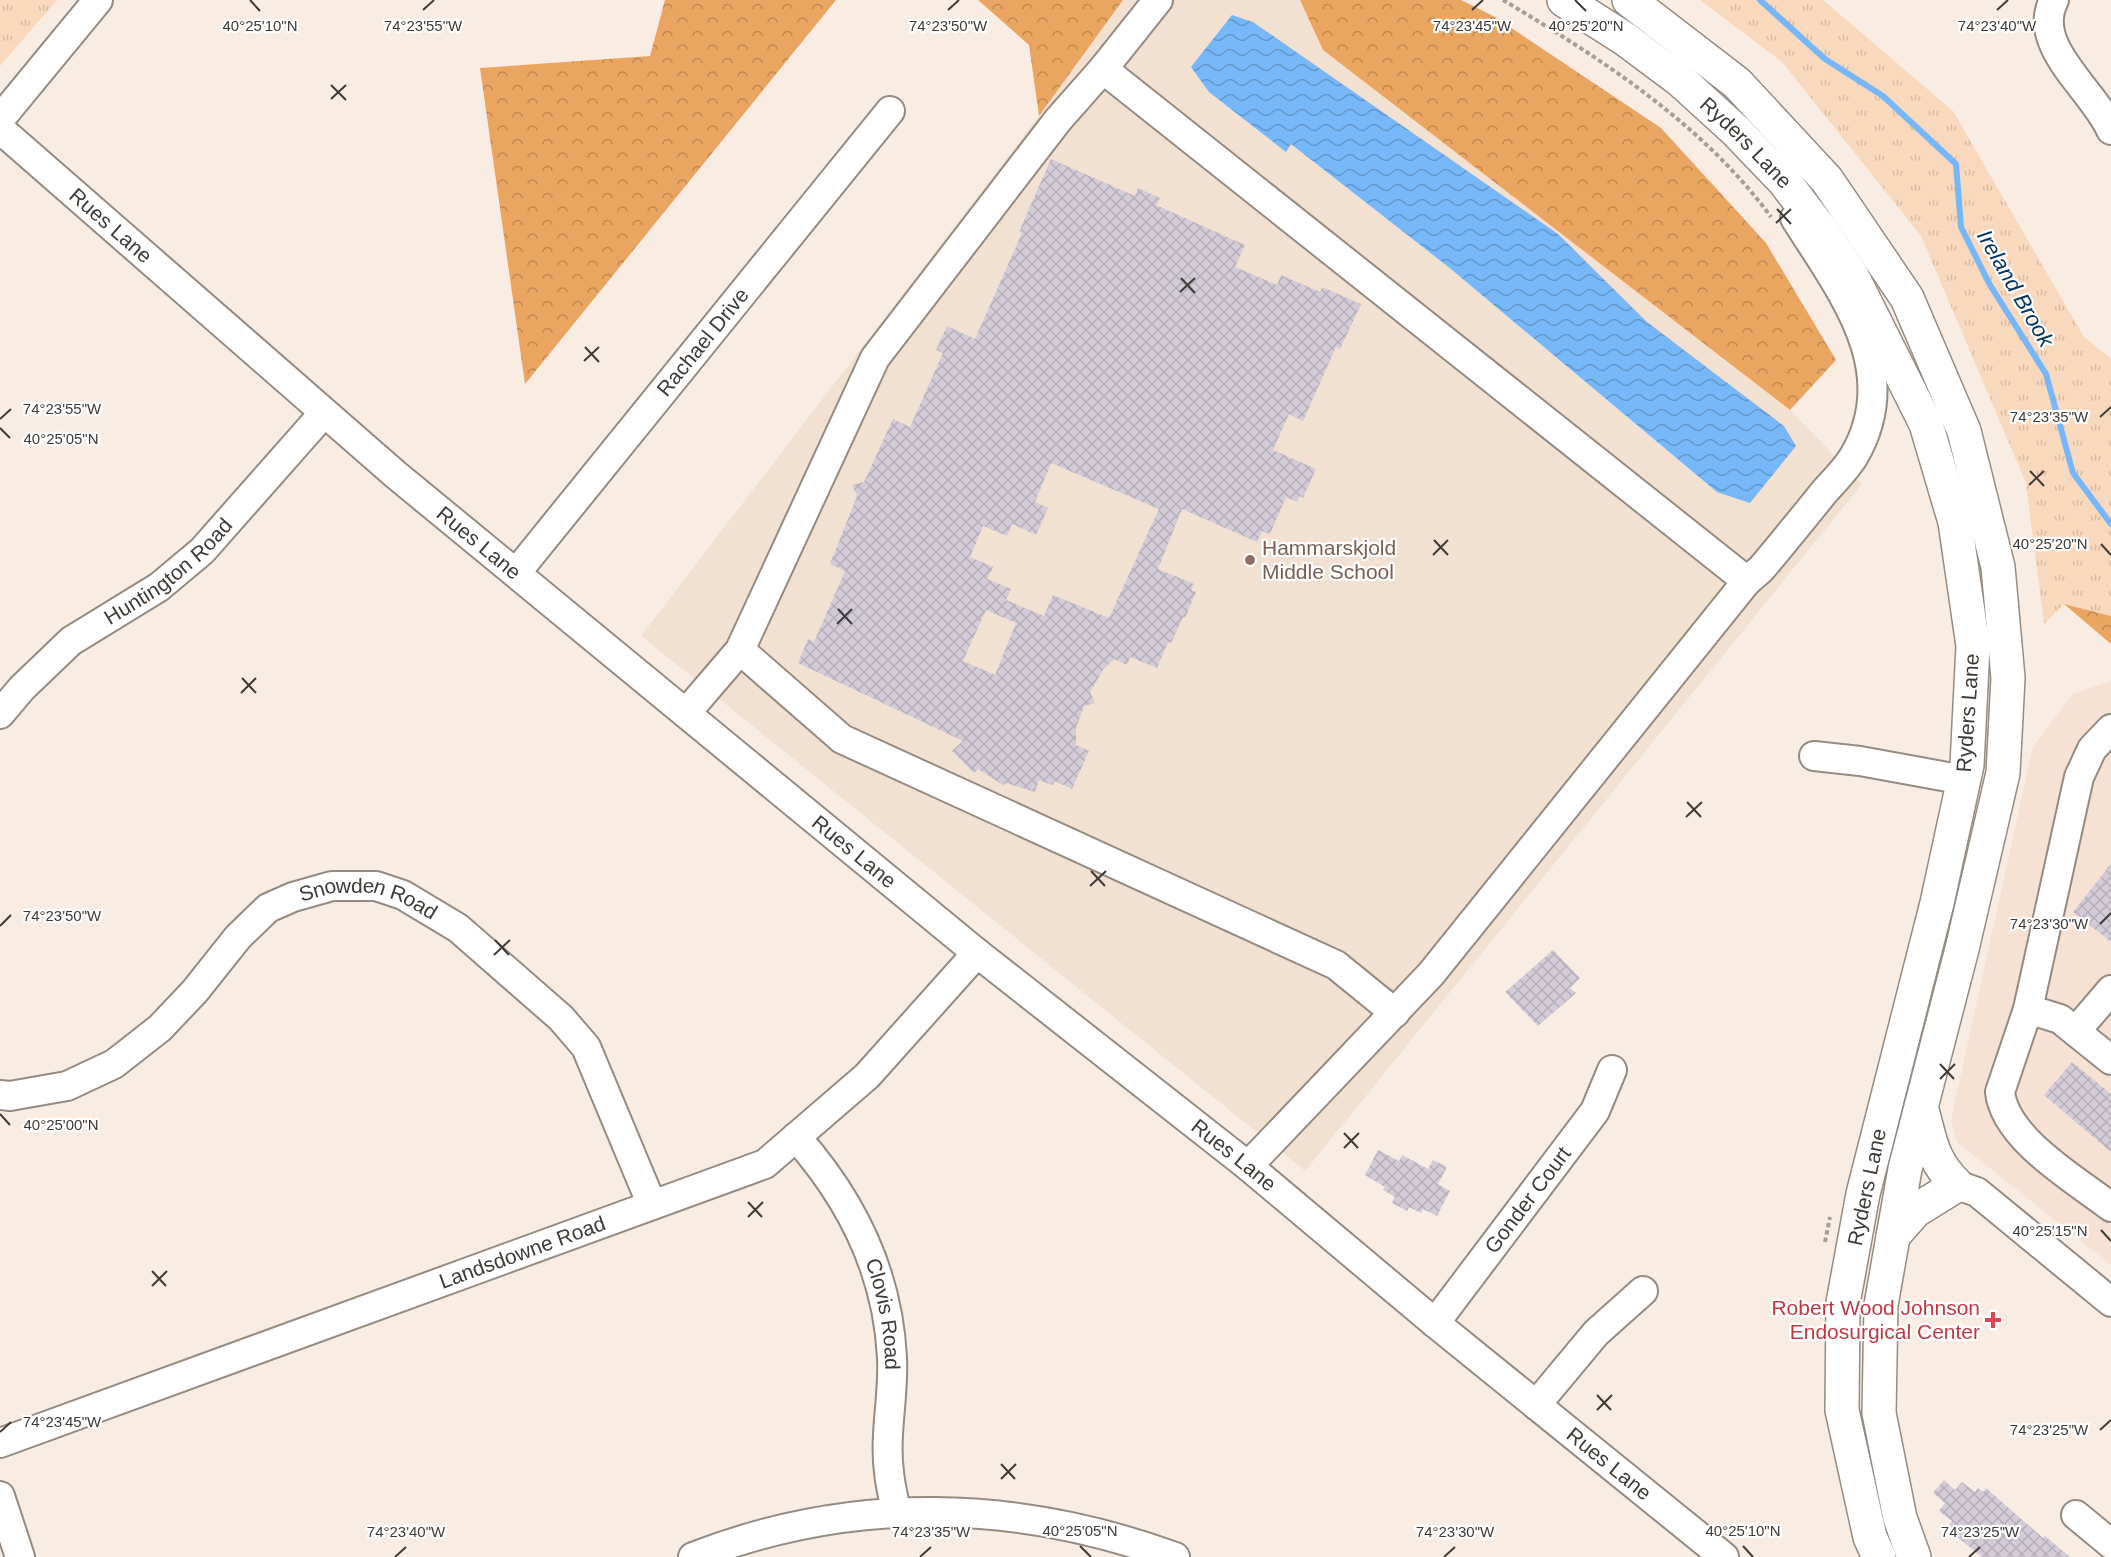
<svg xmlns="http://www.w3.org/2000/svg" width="2111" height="1557" font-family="Arial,sans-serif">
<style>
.commercial{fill:#f6e1d3}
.built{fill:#f2e0d0}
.grass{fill:url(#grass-tufts)}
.forest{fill:url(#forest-crowns)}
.water{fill:url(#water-waves)}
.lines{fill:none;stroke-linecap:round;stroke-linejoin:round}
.stream{stroke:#76b7fa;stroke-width:6}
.building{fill:url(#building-cross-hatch);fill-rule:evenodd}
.minor-casing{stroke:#958b81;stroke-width:32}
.major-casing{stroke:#958b81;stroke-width:36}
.path{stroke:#a79f97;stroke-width:4;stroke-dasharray:4.5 3;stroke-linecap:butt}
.minor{stroke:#fff;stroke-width:28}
.major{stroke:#fff;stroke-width:33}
.ticks{fill:none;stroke:#3f3b37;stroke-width:2}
.education-dot{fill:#8d6e63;stroke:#fff;stroke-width:2}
.health-dot{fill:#e0444e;stroke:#fff;stroke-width:2}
.labels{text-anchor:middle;stroke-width:4.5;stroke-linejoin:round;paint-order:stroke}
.street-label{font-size:21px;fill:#3f3b37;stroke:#fff}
.education-label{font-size:21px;fill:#785e54;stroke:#fff;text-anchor:start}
.health-label{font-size:21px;fill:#be3a42;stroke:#fff;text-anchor:end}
.water-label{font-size:22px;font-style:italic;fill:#043660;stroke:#fff}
.ticks-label{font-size:15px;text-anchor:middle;fill:#3f3b37;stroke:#fff;stroke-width:4.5;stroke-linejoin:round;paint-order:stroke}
</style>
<defs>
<pattern id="grass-tufts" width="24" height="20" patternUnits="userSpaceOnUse" patternTransform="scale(1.5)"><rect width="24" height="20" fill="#f9d9bd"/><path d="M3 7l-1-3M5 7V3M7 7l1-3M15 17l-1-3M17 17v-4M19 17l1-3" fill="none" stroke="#d6bba3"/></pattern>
<pattern id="forest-crowns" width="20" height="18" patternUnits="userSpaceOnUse" patternTransform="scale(1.5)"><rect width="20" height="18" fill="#eaa560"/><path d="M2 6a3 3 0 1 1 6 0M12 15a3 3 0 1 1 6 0" fill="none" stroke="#bf8850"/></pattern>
<pattern id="water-waves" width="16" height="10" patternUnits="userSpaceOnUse" patternTransform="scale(1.5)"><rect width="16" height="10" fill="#76b7fa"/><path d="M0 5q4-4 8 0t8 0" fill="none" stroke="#6296cb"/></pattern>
<pattern id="building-cross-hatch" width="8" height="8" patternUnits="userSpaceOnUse" patternTransform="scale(1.5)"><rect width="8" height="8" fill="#d3cbd8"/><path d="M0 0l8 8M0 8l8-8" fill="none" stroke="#b6afba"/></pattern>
</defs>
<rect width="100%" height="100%" fill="#f9ede3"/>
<path class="commercial" d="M2111,681v584l-154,-123 -6,-22 82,-374 40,-52z"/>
<path class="built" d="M1123,0h177l23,50 467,360 72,74 -557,687 -664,-535 398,-520z"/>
<path class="grass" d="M0,0h57l-57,66z
M1700,0h123l130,111 131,226 27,22v257l-47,-12 -20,20 -18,-141 -105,-247 -139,-174z"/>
<path class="forest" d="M665,0h171l-311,384 -45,-316 170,-12z
M978,0h145l-84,116 -10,-71z
M1300,0h161l34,17 166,111 105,115 70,117 -46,50 -467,-360z
M2064,604l47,12v28z"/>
<path class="water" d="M1232,15l21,7 305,212 89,88 137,104 12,20 -46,57 -33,-11 -266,-223 -160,-125 -5,8 -77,-60 -18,-25z"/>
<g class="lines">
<path class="stream" d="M1760,0l65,59 58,37 73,68 5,63 29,58 56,89 27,99 38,51"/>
</g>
<path class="building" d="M1051,159l84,37 3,-8 22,10 -4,7 89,40 -10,22 42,18 4,-10 39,17 2,-5 39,17 -21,45 -4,-2 -33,74 -14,-7 -16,36 43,19 -13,29 -3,-2 -3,6 -11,-5 -16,37 -8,-3 -5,11 -75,-33 -24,60 36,15 -3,6 5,2 -11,26 -2,-1 -12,26 -3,-1 -11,26 -27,-11 -3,8 -13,-6 -11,11 -13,22 5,11 -11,3 -8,22v17l13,6 -17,38 -17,-8 -3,4 -13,-5 -4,12 -29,-9 -3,2 -25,-16 -4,4 -22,-22 11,-10 -165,-78 10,-24 6,3 31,-71 -15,-7 27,-68 -5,-11 12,-3 29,-63 17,8 33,-74 -7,-3 11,-24 28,13 47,-106 -3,-1zM1051,463l108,46 -50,109 -56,-23 -9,21 -38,-16 5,-11 -24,-10 6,-12 -23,-10 13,-31 24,10 5,-12 24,11 12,-27 -13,-6zM986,610l30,13 -21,52 -32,-14z
M2111,864v78l-38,-30z
M1553,950l27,28 -10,10 6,5 -38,33 -33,-34z
M2072,1062l39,32v58l-67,-57z
M1378,1150l21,11 3,-6 26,14 5,-9 14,7 -9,17 12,7 -13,25 -14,-7 -2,4 -12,-6 -2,4 -15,-8 3,-6 -12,-7 2,-3 -20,-12z
M1944,1480l11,10 7,-8 13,10 3,-4 5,4 3,-4 57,50 2,-2 25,21h-88l-31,-25 -3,-6 4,-5 -13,-10 6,-8 -12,-10z"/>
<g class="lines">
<defs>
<g id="minor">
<path d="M2054,0c-24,46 40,90 57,130"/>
<path d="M1103,69l55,-69"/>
<path d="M0,119l98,-119"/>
<path id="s1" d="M0,129l395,345 582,479 271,213 187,157 289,234"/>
<path id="s2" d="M516,573l374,-462"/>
<path d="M1747,581l14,-12c22,-26 43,-52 64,-78 10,-11 22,-23 29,-35 51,-87 -14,-166 -59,-238"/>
<path d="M740,650l102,89 494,226 59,48"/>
<path d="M686,713l54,-63 135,-292 183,-238 45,-51 644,512 -316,393 -183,192"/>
<path id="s3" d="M0,714l22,-26 49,-47 88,-54 43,-36 121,-137"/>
<path d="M2111,729l-19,20 -13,28 -51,232 -28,83c5,47 76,88 111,115"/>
<path d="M1814,756l46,5 104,19"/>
<path d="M2028,1009l32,10 51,41"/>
<path d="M2076,1031l35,-41"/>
<path id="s4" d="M0,1095l10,1 57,-10 47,-22 46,-36 35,-37 43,-54 30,-29 25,-11 39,-11h44l27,9 55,33 103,90 25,29 66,158"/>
<path id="s5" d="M796,1137c56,63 92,136 96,221 2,38 -8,77 -3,114 1,13 5,27 7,40"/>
<path d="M1957,1185l20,7 134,110"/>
<path id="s6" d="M1435,1323l160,-212 17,-41"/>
<path d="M1536,1405l60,-72 47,-42"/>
<path id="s7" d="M0,1443l765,-279 102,-88 110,-123"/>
<path d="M0,1496l20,61"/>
<path d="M2076,1515l35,29"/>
<path d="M693,1557c159,-62 323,-58 482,0"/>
</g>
<g id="major">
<path id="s8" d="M1564,0l61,39 55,41 56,51 48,50 38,50 29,43 75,150 29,98 18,124 -6,119 -30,138 -74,291 -20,109 -1,107 28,127 9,20"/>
<path d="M1629,0l108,83 90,97 80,118 57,133 34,136 10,111 -5,95 -41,176 -57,220 -24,136 -2,108 21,105 14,39"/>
<path d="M1893,1236l22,-25 42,-26c-25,-25 -26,-42 -35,-75"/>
</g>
</defs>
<use href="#minor" class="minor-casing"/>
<use href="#major" class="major-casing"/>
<path class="path" d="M1503,0c97,58 200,124 268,217
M1825,1242l5,-25"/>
<use href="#minor" class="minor"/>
<use href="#major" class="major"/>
</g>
<path class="ticks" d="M250,0l10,11M1575,0l11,11M423,10l11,-10M948,10l11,-10M1472,10l11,-10M1997,10l11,-10M331,85l15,15M331,99l15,-14M1777,209l14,15M1776,223l15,-14M1181,278l14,15M1180,292l15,-14M585,347l14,15M584,361l15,-14M2100,417l11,-10M0,419l11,-10M0,428l10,10M2030,471l14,15M2029,485l15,-14M1434,540l14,15M2101,544l10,11M1433,555l15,-15M838,609l14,15M837,624l15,-15M242,678l14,15M241,693l15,-15M1687,802l14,15M1686,817l16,-15M1091,871l14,15M1090,886l16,-15M2100,924l11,-11M0,926l11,-11M495,940l14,15M494,955l16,-15M1940,1064l14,15M1940,1079l15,-15M0,1114l10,11M1344,1133l14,15M1344,1148l15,-15M748,1202l14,15M748,1217l15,-15M2101,1230l10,11M152,1271l14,15M152,1286l15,-15M1597,1395l14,15M1597,1410l15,-15M2100,1430l11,-10M0,1432l11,-10M1001,1464l14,15M1001,1479l15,-15M1080,1546l11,11M1743,1546l10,11M395,1557l11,-10M920,1557l11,-10M1444,1557l11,-10M1969,1557l11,-10"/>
<circle class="education-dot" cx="1250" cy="560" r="6"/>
<path class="health-dot" d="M1990 1311h6v6h6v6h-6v6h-6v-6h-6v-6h6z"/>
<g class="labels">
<g class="street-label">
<text dy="7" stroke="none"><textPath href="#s8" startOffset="232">Ryders Lane</textPath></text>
<text dy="7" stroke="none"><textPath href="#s1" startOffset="147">Rues Lane</textPath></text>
<text dy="7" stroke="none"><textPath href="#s2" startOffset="297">Rachael Drive</textPath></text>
<text dy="7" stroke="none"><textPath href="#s1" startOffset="633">Rues Lane</textPath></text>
<text dy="7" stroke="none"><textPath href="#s3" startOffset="222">Huntington Road</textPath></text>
<text transform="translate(1968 713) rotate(-86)" y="7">Ryders Lane</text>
<text dy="7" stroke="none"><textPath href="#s1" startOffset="1119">Rues Lane</textPath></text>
<text dy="7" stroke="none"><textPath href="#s4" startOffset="446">Snowden Road</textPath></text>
<text dy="7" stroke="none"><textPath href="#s1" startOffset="1605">Rues Lane</textPath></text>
<text transform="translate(1867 1187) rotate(-78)" y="7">Ryders Lane</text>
<text dy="7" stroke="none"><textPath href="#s6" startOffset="154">Gonder Court</textPath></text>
<text dy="7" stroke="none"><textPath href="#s7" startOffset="556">Landsdowne Road</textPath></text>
<text dy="7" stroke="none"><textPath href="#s5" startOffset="201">Clovis Road</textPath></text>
<text dy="7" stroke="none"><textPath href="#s1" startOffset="2091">Rues Lane</textPath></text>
</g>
<g class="education-label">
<text x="1262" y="555">Hammarskjold<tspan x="1262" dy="24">Middle School</tspan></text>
</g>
<g class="health-label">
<text x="1980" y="1315">Robert Wood Johnson<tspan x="1980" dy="24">Endosurgical Center</tspan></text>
</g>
<g class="water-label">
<text transform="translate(2016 288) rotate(60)" y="8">Ireland Brook</text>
</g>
</g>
<g class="ticks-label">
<text x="423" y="31">74°23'55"W</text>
<text x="948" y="31">74°23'50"W</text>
<text x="1472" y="31">74°23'45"W</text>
<text x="1997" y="31">74°23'40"W</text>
<text x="260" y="31">40°25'10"N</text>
<text x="1586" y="31">40°25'20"N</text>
<text x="62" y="414">74°23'55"W</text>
<text x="2049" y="422">74°23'35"W</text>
<text x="61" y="444">40°25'05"N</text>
<text x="2050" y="549">40°25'20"N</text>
<text x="62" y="921">74°23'50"W</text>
<text x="2049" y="929">74°23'30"W</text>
<text x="61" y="1130">40°25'00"N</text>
<text x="2050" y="1236">40°25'15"N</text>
<text x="62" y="1427">74°23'45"W</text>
<text x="2049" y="1435">74°23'25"W</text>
<text x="1080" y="1536">40°25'05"N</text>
<text x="1743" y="1536">40°25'10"N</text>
<text x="406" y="1537">74°23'40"W</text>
<text x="931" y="1537">74°23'35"W</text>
<text x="1455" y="1537">74°23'30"W</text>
<text x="1980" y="1537">74°23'25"W</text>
</g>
</svg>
